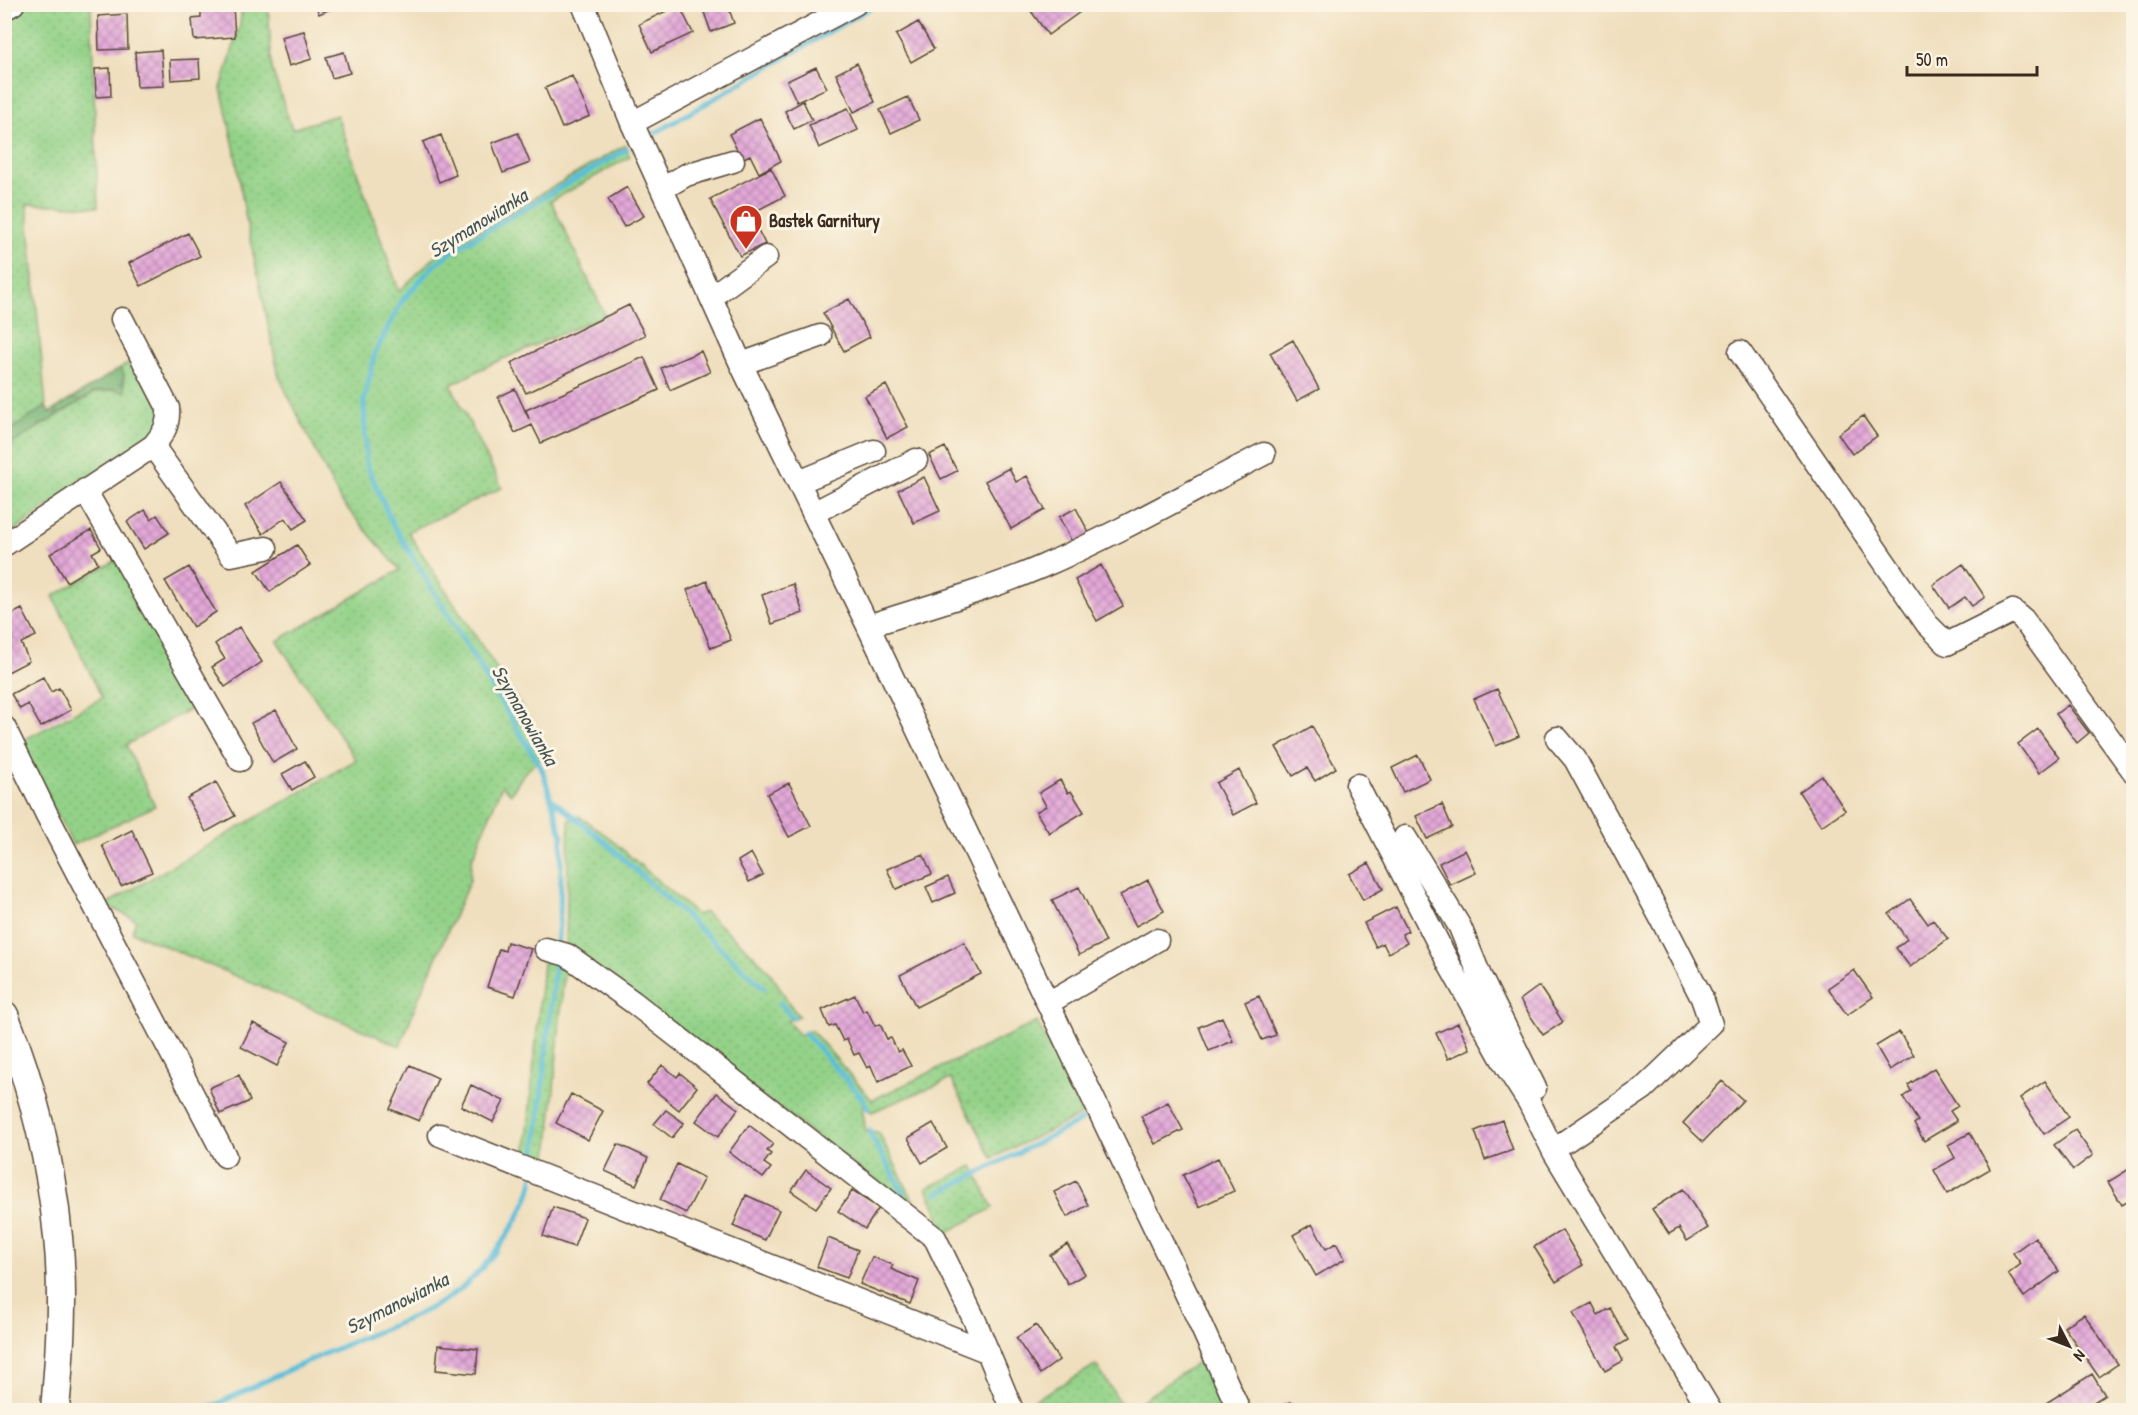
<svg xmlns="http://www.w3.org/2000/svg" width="2138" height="1415" font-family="'Patrick Hand',sans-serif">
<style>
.grass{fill:url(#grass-dots);stroke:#677e53;stroke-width:1.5}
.forest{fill:url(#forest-firs);stroke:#586f49;stroke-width:1.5}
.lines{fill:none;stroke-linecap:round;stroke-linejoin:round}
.stream{stroke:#5bbdd9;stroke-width:5}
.building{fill:url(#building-cross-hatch)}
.minor-casing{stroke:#564536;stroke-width:25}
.major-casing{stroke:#564536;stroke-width:31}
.minor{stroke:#fff;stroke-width:22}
.major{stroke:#fff;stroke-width:28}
.labels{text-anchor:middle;stroke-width:6;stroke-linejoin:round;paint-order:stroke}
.poi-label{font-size:18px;font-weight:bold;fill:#3b2a1e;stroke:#fcf5e5;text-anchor:start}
.water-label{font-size:20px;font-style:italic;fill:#455656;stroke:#fcf5e5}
</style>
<defs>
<pattern id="grass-dots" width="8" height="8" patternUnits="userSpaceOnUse" patternTransform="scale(1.5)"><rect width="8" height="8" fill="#93d288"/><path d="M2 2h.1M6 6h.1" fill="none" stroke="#80b475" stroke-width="1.8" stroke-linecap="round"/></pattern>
<pattern id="forest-firs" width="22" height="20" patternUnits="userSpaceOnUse" patternTransform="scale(1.5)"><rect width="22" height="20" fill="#76b474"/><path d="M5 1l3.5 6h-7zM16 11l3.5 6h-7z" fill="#62935f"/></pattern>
<pattern id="building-cross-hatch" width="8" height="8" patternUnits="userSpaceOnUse" patternTransform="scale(1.5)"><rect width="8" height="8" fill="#e3a8d9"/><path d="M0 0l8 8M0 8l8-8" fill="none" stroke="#b989af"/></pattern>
</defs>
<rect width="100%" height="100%" fill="#fcf5e5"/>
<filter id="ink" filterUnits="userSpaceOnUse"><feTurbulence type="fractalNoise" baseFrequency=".0167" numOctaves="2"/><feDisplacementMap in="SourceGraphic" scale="12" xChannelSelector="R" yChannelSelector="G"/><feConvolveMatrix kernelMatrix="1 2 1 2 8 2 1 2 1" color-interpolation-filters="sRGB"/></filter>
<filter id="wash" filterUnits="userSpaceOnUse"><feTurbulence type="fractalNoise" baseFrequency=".008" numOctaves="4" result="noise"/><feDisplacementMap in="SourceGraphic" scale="24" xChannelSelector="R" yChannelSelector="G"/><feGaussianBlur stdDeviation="1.35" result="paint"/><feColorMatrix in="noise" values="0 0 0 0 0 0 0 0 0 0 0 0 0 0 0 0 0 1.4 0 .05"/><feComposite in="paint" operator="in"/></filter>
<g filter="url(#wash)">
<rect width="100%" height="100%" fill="#efdfbe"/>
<path class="grass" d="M30,5h61l7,202 -71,-3 19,202 -41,28 -1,-418z
M242,5h26l4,64 20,60 45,-14 62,176 40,-38 186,-108 5,12 -79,44 54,114 -116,50 -38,20 51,103 -94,44 142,219 -26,22 -13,21 -9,-9 -31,77 -1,18 -51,117 -19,49 -268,-114 4,-12 -31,-15 251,-145 -79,-119 123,-71 -60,-70 -61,-123 -34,-163 -11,-67 -13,-59 19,-63z
M134,360l27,47 1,20 -157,110 -1,-89 92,-56 24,-3 4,-14 -4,-7z
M118,559l81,145 -73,41 29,61 -82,39 -53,-103 82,-44 -49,-102z
M579,816l27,19 91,80 8,-3c20,19 48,39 65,61 11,14 17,30 29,43l-12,5 13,14 11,-5 61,70 165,-78 45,93 -90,43 -41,-79 -79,33 -10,-6 4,26 13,1 34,67 -3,7 -344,-259 3,-128z
M549,959l16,2 -18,209 -22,-9 18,-198z
M973,1166l20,42 -47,25 -19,-45z
M1205,1357l25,53h-102z
M1096,1365l29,45h-106l-1,-1z"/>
<path class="forest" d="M120,368l4,6 1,18 -11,-3 -19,3 -90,56v-14l41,-28 3,7z"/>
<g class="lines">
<path class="stream" d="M655,133l222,-129
M553,800l53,43 158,145
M557,945l3,-33 2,-77 -20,-66 -150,-246 -26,-60 -2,-62 11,-48 27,-52 31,-35 24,-18 170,-99
M780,1003l13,15
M805,1033l58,66 5,10
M870,1131l2,7 32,55
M534,1166l22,-208
M937,1194l145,-74
M205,1410c44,-21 88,-43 133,-62 36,-16 88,-33 120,-57 28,-22 70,-77 75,-113"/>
</g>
<g id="blocks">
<path class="building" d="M315,4h26l-22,10z
M701,4h26l7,19 -23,9z
M1026,4h65l-43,31z
M233,5l2,32 -41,3 -2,-21 9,-1v-11z
M679,5l14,28 -41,19 -13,-28z
M127,14l1,35 -29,1 -1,-34z
M918,22l16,27 -23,13 -15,-27z
M304,31l8,28 -23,7 -8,-29z
M161,50l3,36 -27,1 -2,-35z
M344,52l6,21 -18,5 -6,-21z
M199,59l1,19 -29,2 -1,-20z
M857,63l18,39 -21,10 -18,-38z
M816,67l11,21 -30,14 -10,-21z
M110,68l1,28 -15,1 -1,-28z
M572,76l18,40 -28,12 -17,-40z
M908,97l11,23 -28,13 -11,-23z
M803,101l9,19 -18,9 -9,-18z
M848,108l10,22 -39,18 -10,-23z
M760,118l21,43 -22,12 -9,-18 -8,4 -13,-25z
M518,133l12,30 -27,10 -11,-30z
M441,135l15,40 -17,7 -16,-40z
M771,168l14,28 -35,18 15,30 -25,12 -30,-57z
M627,187l17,29 -20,11 -16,-28z
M188,233l12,23 -59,30 -12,-23z
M849,299l21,38 -26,14 -21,-38z
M629,305l16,30 -119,58 -15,-30z
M1293,340l26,49 -22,12 -27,-48z
M701,351l9,21 -40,18 -9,-22z
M644,357l15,33 -118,53 -9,-18 -17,8 -17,-36 17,-8 14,30 -3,-9z
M886,385l22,42 -21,11 -22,-42z
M1863,416l14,20 -25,18 -14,-20z
M945,447l12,24 -16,8 -12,-24z
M1009,468l7,14 11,-6 18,34 -34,19 -26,-48z
M924,477l16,34 -26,12 -16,-33z
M281,482l26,38 -14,9 -8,-11 -22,16 -18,-28z
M1076,508l14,27 -17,9 -14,-27z
M145,510l6,9 6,-4 12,18 -25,16 -17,-27z
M91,530l10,18 -9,5 6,10 -31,19 -17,-28z
M297,545l13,20 -40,27 -14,-21z
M1963,564l22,33 -13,9 -7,-9 -16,11 -16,-23z
M1101,565l22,41 -26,15 -22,-41z
M189,567l27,45 -23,15 -28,-46z
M707,581l24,59 -20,8 -24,-58z
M793,584l10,29 -31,11 -10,-29z
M22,609l14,27 -15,7 8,18 -23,12 -2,-55z
M239,627l23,35 -37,25 -13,-20 13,-8 -10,-15z
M43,677l8,15 8,-4 12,22 -30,17 -13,-23 -8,5 -9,-15z
M1497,689l22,47 -23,10 -22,-47z
M2068,705l21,28 -12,10 -21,-29z
M276,710l21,39 -24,14 -22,-40z
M1312,726l24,42 -21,13 -8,-13 -14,8 -17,-29z
M2038,729l21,29 -20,15 -21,-29z
M1418,755l12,24 -27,13 -11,-24z
M305,761l9,16 -22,13 -10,-16z
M1239,770l17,33 -23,12 -17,-32z
M1822,776l23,34 -24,16 -22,-34z
M1060,780l8,13 3,-2 13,21 -35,21 -13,-21 10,-6 -7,-13z
M216,782l19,34 -29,16 -19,-34z
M789,783l22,43 -22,11 -22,-43z
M1442,804l10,23 -25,12 -11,-23z
M132,830l20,42 -31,14 -19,-41z
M1465,850l11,23 -26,12 -11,-22z
M751,853l12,22 -14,7 -11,-21z
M923,854l9,20 -36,15 -9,-20z
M1369,863l14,26 -20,11 -14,-26z
M948,877l7,16 -22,10 -7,-16z
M1148,880l16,31 -28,15 -16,-31z
M1079,887l27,55 -27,13 -27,-55z
M1910,899l18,25 5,-4 15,19 -38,28 -14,-19 11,-9 -18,-25z
M1396,907l12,24 -6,3 5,9 -19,10 -5,-10 -7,4 -12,-24z
M507,942l24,7 -16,47 -28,-9 12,-38 6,2z
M964,942l17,32 -65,33 -16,-32z
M1854,970l19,27 -26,18 -19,-27z
M1539,986l24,36 -20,13 -23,-35z
M855,995l8,17 4,-2 8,16 5,-2 7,15 4,-1 7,14 4,-2 9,16 -33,16 -7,-16 -4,2 -8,-15 -5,2 -7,-16 -4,2 -8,-16 -6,2 -7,-17z
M1259,996l17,39 -14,5 -17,-38z
M1222,1017l11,24 -24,10 -10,-24z
M253,1023l36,19 -12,24 -36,-19z
M1458,1023l12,26 -22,10 -12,-26z
M1899,1032l15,23 -24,15 -14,-24z
M410,1065l28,13 -19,43 -29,-12z
M662,1065l15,12 3,-4 17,14 -18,23 -32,-26z
M1934,1068l24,38 -8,5 7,10 -33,20 -10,-17 4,-3 -15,-24 8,-6 -3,-6z
M239,1075l11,26 -30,13 -11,-26z
M1722,1081l21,19 -40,42 -20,-19z
M2045,1081l24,36 -25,17 -24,-36z
M471,1085l33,16 -11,21 -32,-16z
M717,1093l21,16 -20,28 -22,-16z
M571,1094l32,17 -15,29 -32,-17z
M1168,1102l15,28 -28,14 -14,-28z
M666,1110l18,13 -12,15 -18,-14z
M1502,1120l11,30 -28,10 -10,-29z
M933,1123l14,25 -25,15 -14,-25z
M749,1125l24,19 -6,7 4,3 -7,9 7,5 -8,10 -34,-26z
M2075,1130l18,25 -20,15 -19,-25z
M1970,1133l20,36 -43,25 -13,-24 21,-12 -7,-13z
M618,1144l30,14 -12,27 -31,-14z
M1218,1158l16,33 -35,16 -16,-32z
M677,1164l27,14 -18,35 -26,-13z
M2134,1166v32l-12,7 -14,-23z
M806,1170l25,18 -15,20 -25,-17z
M1076,1181l12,24 -21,12 -13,-25z
M1683,1189l25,39 -21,13 -8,-13 -10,6 -17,-25z
M852,1191l27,17 -14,21 -27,-18z
M746,1195l33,15 -14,30 -32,-14z
M553,1207l32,11 -11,29 -31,-11z
M1312,1224l14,25 10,-6 9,16 -29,17 -23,-41z
M1562,1230l21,35 -27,17 -22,-35z
M2035,1237l24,34 -35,26 -16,-23 13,-10 -8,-11z
M828,1238l30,12 -11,28 -30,-11z
M1067,1244l18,30 -17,10 -18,-29z
M872,1257l21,8 -2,4 28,12 -9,23 -50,-20z
M1592,1303l6,12 12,-7 18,32 -12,7 7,14 -18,10 -32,-58z
M2084,1314l34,50 -19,13 -35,-50z
M1036,1325l23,35 -19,14 -24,-36z
M438,1345l40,4 -2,25 -40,-4z
M2092,1374l13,21 -24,15h-31l-4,-7z
M1291,1402l4,8h-23z"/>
</g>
</g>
<g filter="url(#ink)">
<use href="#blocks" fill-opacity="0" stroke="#564536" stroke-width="1.5"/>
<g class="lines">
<defs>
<path id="minor" d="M583,4l49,119 109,241 127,262 326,684 45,100
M4,9l9,-5
M632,123l223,-119
M662,189l24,-14 47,-14
M711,297l55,-40
M1740,352l187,272 20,20 66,-33 10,8 111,153
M741,364l79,-28
M153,446l78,109 35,-7
M799,482l75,-31
M85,490l155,270
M813,513l103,-53
M4,545l149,-99c11,-13 16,-21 15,-38l-46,-89
M868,626c58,-19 117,-35 173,-59 76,-33 149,-75 223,-113
M4,727l43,88 178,341
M1557,738l18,21 87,161 40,78 9,26 -68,65 -77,52
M1357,785l93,181 56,100 23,36 25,50 156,258
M1405,837l55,90 20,49 55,112
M546,949l21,6 66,47 302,236 40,83 37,89
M1048,1003l109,-63
M440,1135l546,216"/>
<path id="major" d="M4,1015c28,70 47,146 54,222 6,57 2,116 -3,173"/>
</defs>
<use href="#minor" class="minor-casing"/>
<use href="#major" class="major-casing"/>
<use href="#minor" class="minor"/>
<use href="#major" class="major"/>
</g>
</g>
<defs>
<symbol id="shop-pin" viewBox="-11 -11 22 30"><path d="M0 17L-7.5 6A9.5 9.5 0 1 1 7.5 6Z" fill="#c8321e" stroke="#fcf5e5"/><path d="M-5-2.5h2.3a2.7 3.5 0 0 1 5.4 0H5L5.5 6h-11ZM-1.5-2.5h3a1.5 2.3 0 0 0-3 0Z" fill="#fff"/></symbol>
</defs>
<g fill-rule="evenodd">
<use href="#shop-pin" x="727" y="202" width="38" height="52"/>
</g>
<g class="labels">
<g class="poi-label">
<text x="769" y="227">Bastek Garnitury</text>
</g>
<g class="water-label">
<text transform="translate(478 223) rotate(-32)" y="7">Szymanowianka</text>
<text transform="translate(525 715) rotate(60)" y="7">Szymanowianka</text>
<text transform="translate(397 1303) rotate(-27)" y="7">Szymanowianka</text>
</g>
</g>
<rect width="2138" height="1415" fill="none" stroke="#fcf5e5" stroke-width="24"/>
<g transform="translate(2069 1346) rotate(132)" stroke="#fcf5e5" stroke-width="4.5" paint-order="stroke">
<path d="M0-4.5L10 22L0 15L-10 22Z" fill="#3b2a1e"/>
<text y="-9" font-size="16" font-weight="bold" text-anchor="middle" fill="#3b2a1e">N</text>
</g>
<path d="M1907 66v9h130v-9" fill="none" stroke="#3b2a1e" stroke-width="3"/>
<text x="1916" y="66" font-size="18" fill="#3b2a1e" stroke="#fcf5e5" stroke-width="4.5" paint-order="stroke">50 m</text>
</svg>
